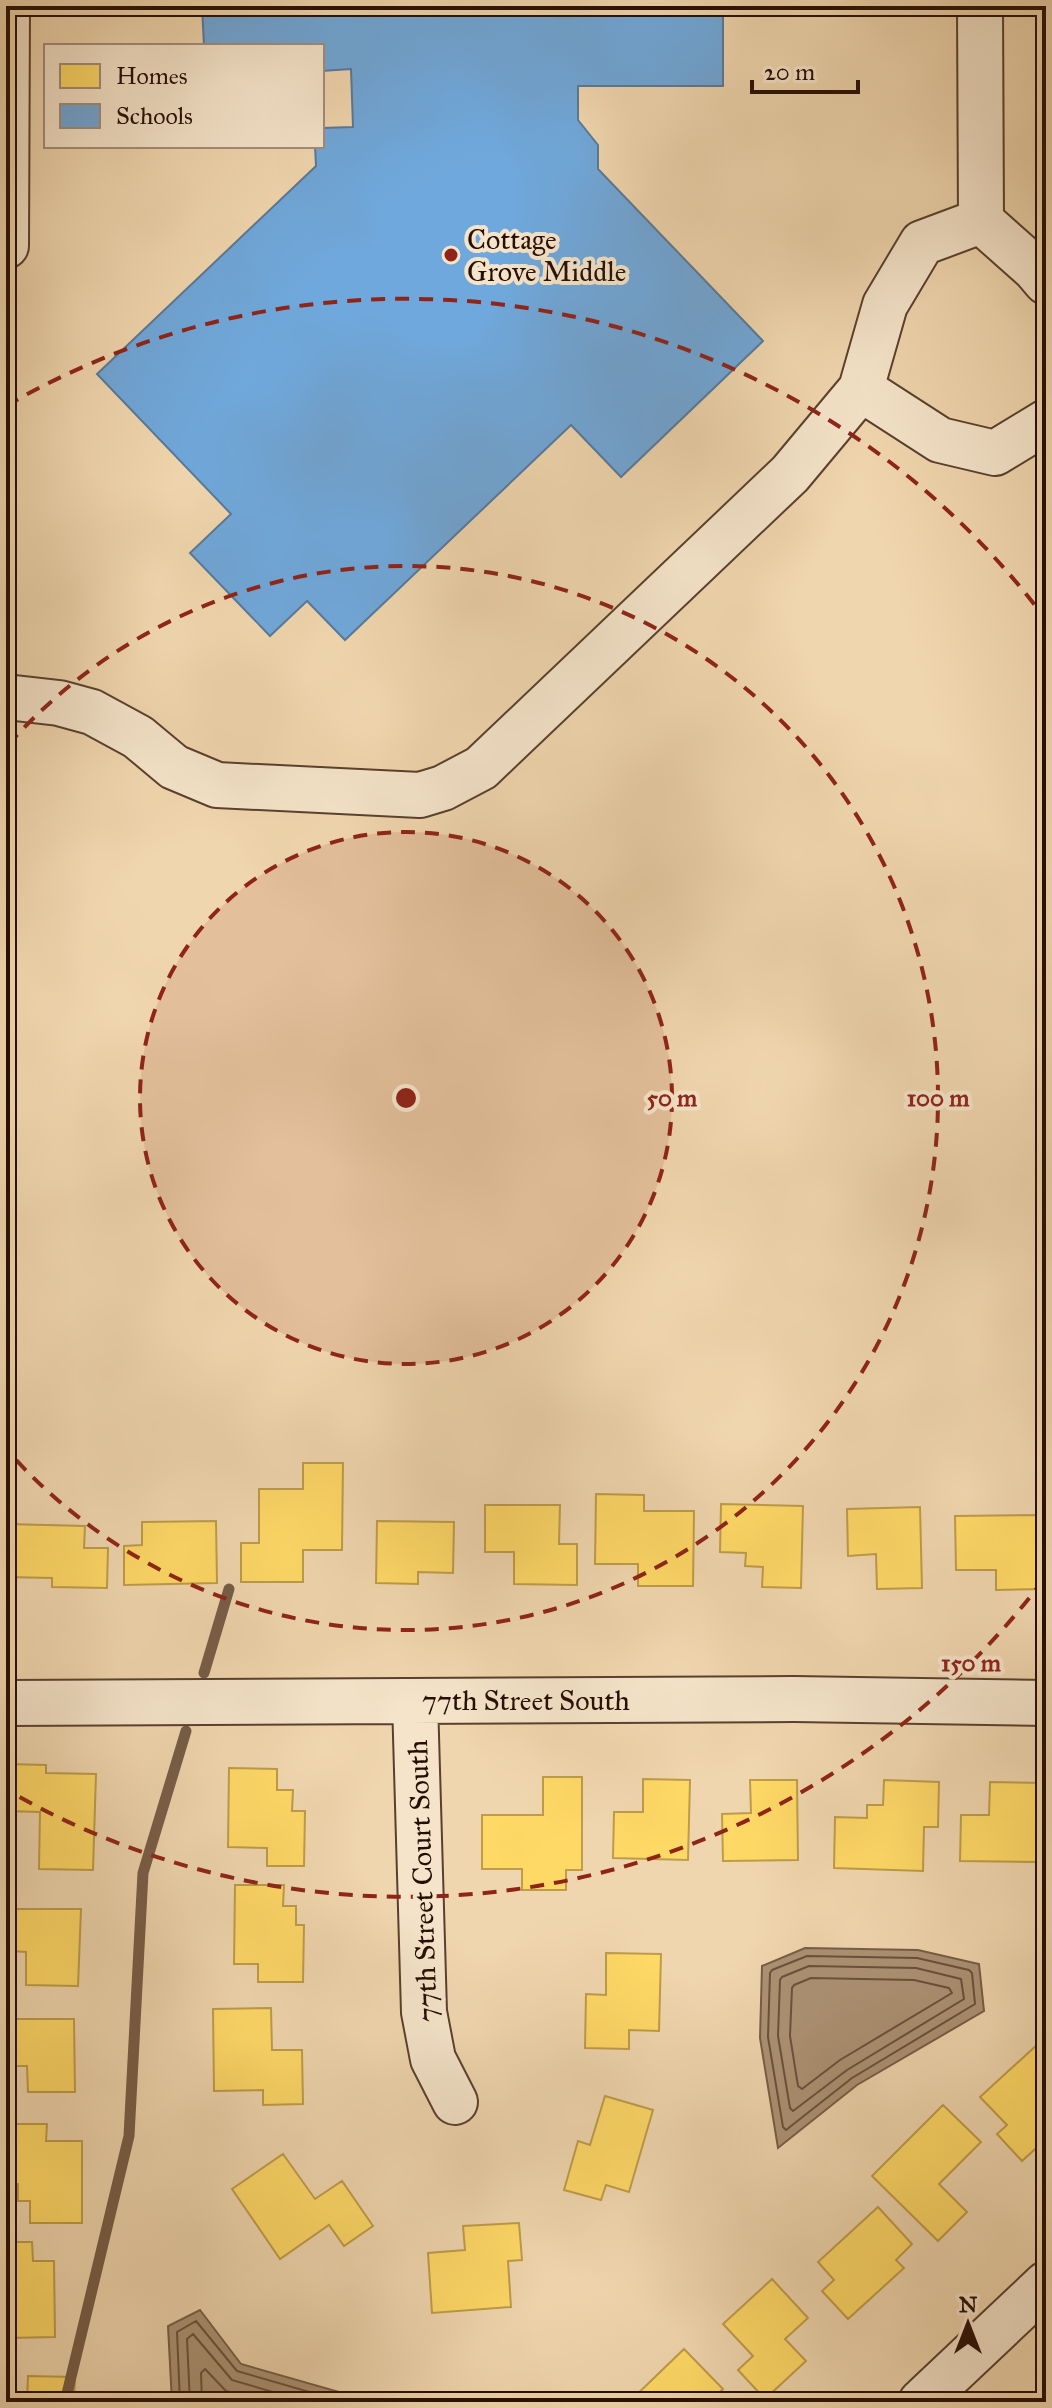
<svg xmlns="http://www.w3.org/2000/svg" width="1052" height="2408" font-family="'IM FELL Great Primer',serif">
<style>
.green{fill:#ceb491;stroke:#7a614a;stroke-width:2}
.water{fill:#ac9274;stroke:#775d47;stroke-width:2}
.homes{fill:#ffd966;stroke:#be9c49;stroke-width:2}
.schools{fill:#6fa8dc;stroke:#597a9b;stroke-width:2}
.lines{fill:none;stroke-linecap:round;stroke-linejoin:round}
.shore{stroke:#6a503c;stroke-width:2}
.stream{stroke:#775d47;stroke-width:11}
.minor-casing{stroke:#59402e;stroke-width:48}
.minor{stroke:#f5e4ca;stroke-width:44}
.ring{fill:none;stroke:#8f2418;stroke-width:4;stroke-dasharray:14 10}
.poi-dot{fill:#8f2418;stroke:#f5e4ca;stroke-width:3}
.labels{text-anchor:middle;stroke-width:8;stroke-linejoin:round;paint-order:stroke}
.poi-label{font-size:28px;fill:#270e04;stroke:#f5e4ca;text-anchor:start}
.street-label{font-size:28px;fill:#270e04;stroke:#f5e4ca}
.centre{fill:#8f2418;stroke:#f5e4ca;stroke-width:4}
.ring-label{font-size:24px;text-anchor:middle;font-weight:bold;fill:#8f2418;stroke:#f5e4ca;stroke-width:8;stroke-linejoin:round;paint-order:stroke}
</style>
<rect width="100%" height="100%" fill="#f0d6ae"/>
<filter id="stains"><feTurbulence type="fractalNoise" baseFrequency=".0025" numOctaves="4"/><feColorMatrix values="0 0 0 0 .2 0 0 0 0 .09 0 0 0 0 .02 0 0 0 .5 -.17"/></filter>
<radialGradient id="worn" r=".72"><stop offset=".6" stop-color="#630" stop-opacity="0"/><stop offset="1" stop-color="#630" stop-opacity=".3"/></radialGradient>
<path class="green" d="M6,836l8,9 1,303h-9z"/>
<path class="water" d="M805,1948l113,2 61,14 5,47 -127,74 -79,63 -18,-110 2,-72z
M200,2310l41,54 133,38h-202l-4,-76z"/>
<path class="homes" d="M303,1463h40l-1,87h-39v32h-62v-39h18v-54h44z
M596,1494l48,1v16h50l-1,75h-55v-22h-43z
M721,1504l82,2 -2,82 -39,-1 1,-20 -18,-1 1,-13 -26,-1z
M485,1505h75l-1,39h18v41l-63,-1v-32h-29z
M920,1507l2,81 -45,1 -1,-35 -28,2 -1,-47z
M1038,1515l1,35h7v39l-50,1v-20h-40l-1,-54z
M216,1521l1,62 -93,2v-39l18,-1v-23z
M377,1521l77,1 -1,51 -35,-1v12l-42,-1z
M6,1524l79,2 -1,22h24l-1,40 -55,-1v-9l-46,-1z
M6,1764l40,1v8l50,1 -3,96 -54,-1 1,-57 -34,-1z
M229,1768l48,1v21h16l-1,21h13l-1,55h-37v-18l-39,-1z
M543,1777h39v93h-16v20h-44v-21h-40v-54h61z
M643,1779l47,1 -2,80 -75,-2 1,-46h29z
M750,1780h47l1,80 -75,1 -1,-47 29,-1z
M884,1780l55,2 -1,45h-14l-1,44 -89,-3 1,-51 32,1v-13h16z
M990,1782l56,1v42h-8v37l-78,-1 1,-46h28z
M235,1885h49l-1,21h13v19h8l-1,57h-45v-18h-24z
M6,1909h75l-3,77 -52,-1v-33l-14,-1v-16h-6z
M606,1953l55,1 -2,77 -30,-1v19l-44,-1 1,-54 20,1z
M271,2008l1,42h30l1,54 -40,1v-15l-49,1 -1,-82z
M6,2019h68l1,73h-47l-1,-26h-21z
M1039,2043l7,7v89l-24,22 -25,-27 10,-9 -27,-28z
M605,2096l48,14 -24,82 -23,-7 -5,15 -37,-10 14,-49 12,4z
M943,2105l38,37 -42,42 28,28 -29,29 -66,-65z
M6,2124h41l-1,17h36v82h-52v-22h-12v-17h-12z
M283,2154l32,45 27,-18 31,45 -29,20 -15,-21 -49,34 -48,-70z
M878,2207l34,37 -16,16 8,8 -56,51 -26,-28 12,-11 -16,-18z
M519,2223l3,37 -14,1 3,46 -79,6 -4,-60 37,-3 -2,-24z
M6,2242h26l1,19h21l1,76 -49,1z
M772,2279l36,39 -23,21 21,22 -41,38 -27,-29 15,-14 -30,-32z
M684,2349l39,40 -13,13h-81z
M28,2376l47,1 -1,25h-47z"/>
<path class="schools" d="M202,6h521v80h-145v34l20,25v24l165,172 -142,136 -50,-52 -226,215 -38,-39 -37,35 -80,-83 41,-39 -134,-140 219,-208 -1,-20h7v-18l31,-1 -2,-58 -29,2v-25h-118z"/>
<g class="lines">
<path class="shore" d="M807,1956l110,2 52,12 3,3 3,31 -123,74 -66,52 -3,-3 -15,-90 2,-64 2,-3z
M809,1966l107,2 45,11 3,20 -117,71 -54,41 -3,-3 -12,-72 2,-56 2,-3z
M811,1978l103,2 35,8 3,5 -112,67 -38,29 -4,-3 -8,-50 2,-48 2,-3z
M180,2402l-3,-70 19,-11 41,50 107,31
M190,2402l-3,-63 6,-5 39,46 75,22
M202,2402l-1,-29 4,-4 21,22 37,11"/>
<path class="stream" d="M204,1673l25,-84
M65,2402l64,-266 14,-263 43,-142"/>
<defs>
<path id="minor" d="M980,6l1,215
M6,246l1,-240
M861,389l79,51 55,13 51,-31
M6,697l53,6 33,9 46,25 36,30 43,18 203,10 23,-7 38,-20 309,-294 71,-85 24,-84 37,-62 59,-22 54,48 11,13
M415,1701l9,311 9,47 22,43
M6,1703l788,-4 252,4
M921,2402l125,-118"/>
</defs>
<use href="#minor" class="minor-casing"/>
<use href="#minor" class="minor"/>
</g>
<circle cx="406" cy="1098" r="266" fill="#8f2418" fill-opacity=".12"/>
<g class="ring">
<circle cx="406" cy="1098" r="266"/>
<path d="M8 745A532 532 0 1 1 8 1451"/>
<path d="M1044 1579A799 799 0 0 1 7 1790M6 406A799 799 0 0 1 1044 617"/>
</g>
<circle class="poi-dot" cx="451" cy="255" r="8"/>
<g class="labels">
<g class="poi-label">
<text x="467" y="249">Cottage<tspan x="467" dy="32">Grove Middle</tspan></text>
</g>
<g class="street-label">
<text x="526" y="1710">77th Street South</text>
<text transform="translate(422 1881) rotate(-92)" y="10">77th Street Court South</text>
</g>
</g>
<circle cx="406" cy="1098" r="12" class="centre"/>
<g class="ring-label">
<text x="672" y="1106">50 m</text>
<text x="938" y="1106">100 m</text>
<text x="971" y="1671">150 m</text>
</g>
<rect width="1052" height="2408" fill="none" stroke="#f0d6ae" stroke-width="32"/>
<rect x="8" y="8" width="1036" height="2392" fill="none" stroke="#270e04" stroke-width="4"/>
<rect x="16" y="16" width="1020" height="2376" fill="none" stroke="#270e04" stroke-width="2"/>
<rect x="44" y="44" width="280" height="104" fill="#f5e4ca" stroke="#a38e7b" stroke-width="2"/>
<rect x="60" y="64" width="40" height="24" fill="#ffd966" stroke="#a38e7b" stroke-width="2"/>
<text x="116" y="84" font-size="24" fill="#270e04">Homes</text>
<rect x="60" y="104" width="40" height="24" fill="#6fa8dc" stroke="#a38e7b" stroke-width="2"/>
<text x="116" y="124" font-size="24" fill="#270e04">Schools</text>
<g transform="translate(968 2324)" stroke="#f5e4ca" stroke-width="6" paint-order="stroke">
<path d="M0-6L14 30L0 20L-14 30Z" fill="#270e04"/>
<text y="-12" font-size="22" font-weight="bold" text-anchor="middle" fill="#270e04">N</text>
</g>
<path d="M752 80v12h106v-12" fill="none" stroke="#270e04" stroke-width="4"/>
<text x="764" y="80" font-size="24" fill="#270e04" stroke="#f5e4ca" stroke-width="6" paint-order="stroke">20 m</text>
<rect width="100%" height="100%" filter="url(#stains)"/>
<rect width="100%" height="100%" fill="url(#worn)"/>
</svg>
